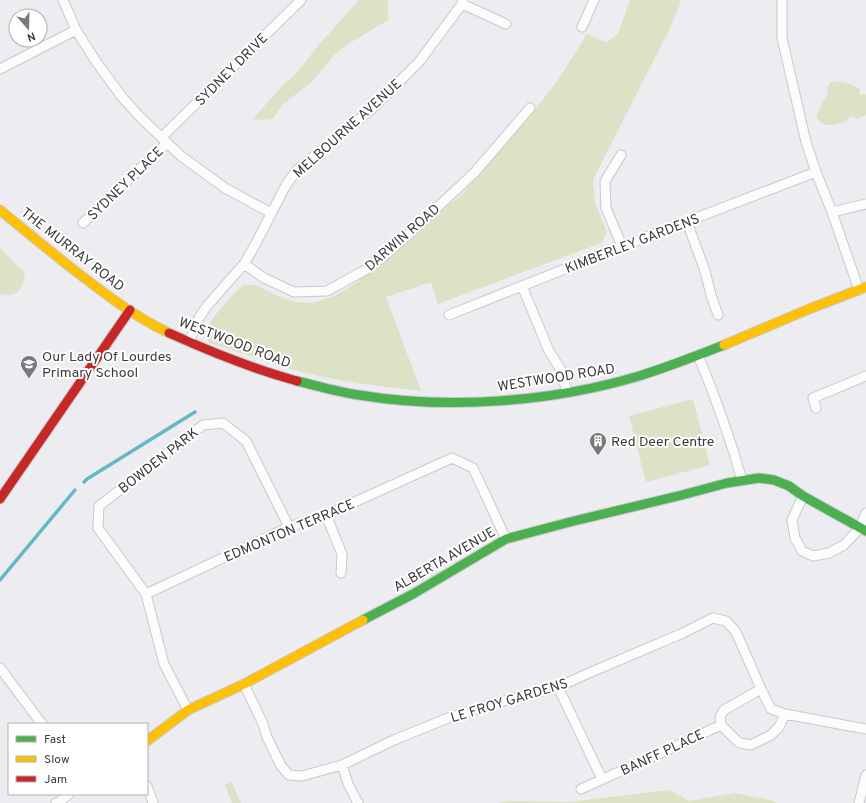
<svg xmlns="http://www.w3.org/2000/svg" width="866" height="803" font-family="Overpass,sans-serif">
<style>
.green{fill:#dbe2c5}
.lines{fill:none;stroke-linecap:round;stroke-linejoin:round}
.stream{stroke:#66b9c4;stroke-width:3.5}
.street-casing{stroke:#c9c9cc;stroke-width:11}
.fast-casing{stroke:#c9c9cc;stroke-width:11}
.slow-casing{stroke:#c9c9cc;stroke-width:11}
.jam-casing{stroke:#c9c9cc;stroke-width:11}
.street{stroke:#fcfcfd;stroke-width:9}
.fast{stroke:#4caf50;stroke-width:9}
.slow{stroke:#ffc107;stroke-width:9}
.jam{stroke:#c62828;stroke-width:9}
.labels{text-anchor:middle;stroke-width:4;stroke-linejoin:round;paint-order:stroke}
.street-label{font-size:14px;fill:#3b3b3e;stroke:#fff}
.poi-label{font-size:14px;fill:#3b3b3e;stroke:#fff;text-anchor:start}
</style>
<rect width="100%" height="100%" fill="#ececf1"/>
<path class="green" d="M359,0h29c-1,6 1,13 0,20l-40,24 -14,11 -22,27 -29,22 -3,5 -8,10 -9,1 -10,-1 30,-34 13,-11 21,-27z
M630,0h50v4l-10,24 -77,152 2,23 12,29 -6,11 -163,61 -7,-22 -45,15 35,94c-43,-5 -86,-10 -127,-21 -29,-8 -57,-19 -85,-27l-4,-9 8,-16 22,-26 9,-7h12l21,11 19,6 16,1 23,-7 22,-14 52,-48 53,-39 14,-19 54,-60 28,-36 29,-46 15,7 5,1 11,-8z
M837,81l10,2 12,5 1,7 6,-1v21l-8,4 -8,-3 -5,6c-12,3 -20,7 -29,-5l6,-14 6,-9 -1,-6 3,-5z
M0,248l20,21 5,3 -2,12 -6,9 -8,2 -9,-1z
M693,399l17,66 -64,17 -17,-66z
M231,781l10,22h-9l-7,-18z
M669,790l20,11 46,-8 39,8 2,2h-279l13,-2 59,1z"/>
<g class="lines">
<path class="stream" d="M84,482l3,-3 108,-67
M0,580l75,-90"/>
<defs>
<path id="street" d="M63,0l13,30 21,33 25,34 18,20 41,39 44,32 46,25
M782,0v38l24,104 10,30 16,40 27,78
M462,4l44,20
M582,27l12,-27
M0,69l76,-39
M162,137l139,-137
M621,155l-16,26 1,27 16,38
M832,212l34,-8
M687,222l18,49 6,24 7,20
M83,223l84,-80
M244,264l20,14 30,14 33,-1 38,-21 15,-11 29,-25 66,-62 55,-64
M522,286l27,65 12,19 6,22
M449,315l161,-64 206,-79
M189,342l10,-24 8,-12 37,-42 11,-19 31,-60 11,-15 76,-62 46,-46 43,-58 1,-4
M698,355c17,41 32,83 44,125
M816,408l-3,-10 53,-22
M803,496l-11,24 3,18 7,13 11,5 16,-3 15,-8 16,-17 6,-15
M326,515l16,39 -1,19
M146,594l143,-67 37,-12 126,-57 21,10 33,71
M0,668l42,56
M244,684l19,40 4,13 14,29 8,9 13,1 40,-11 52,-25 54,-22 52,-16 58,-15 31,-14 94,-40 30,-15 13,3 10,11 25,57 10,20 14,5 81,15
M558,687l44,92
M761,689l-37,21 -4,7 1,8 14,14 5,4 11,2 20,-10 8,-8 6,-13
M188,710l-24,-46 -18,-70 -48,-66 1,-22 104,-81 20,-2 23,18 43,86
M342,765l6,19 10,19
M147,786l6,17
M581,789l82,-37 58,-27
M56,803l3,-1 10,-8
M859,803l7,-28"/>
<path id="fast" d="M297,381c21,5 41,11 62,14 89,15 193,7 280,-19 29,-9 57,-20 85,-31
M363,620l50,-26 93,-55 64,-17 112,-27 45,-12 32,-5 15,2 15,6 14,10 63,35"/>
<path id="slow" d="M0,210c23,19 46,38 69,56 32,25 64,50 100,67
M724,345l85,-36 57,-22
M147,741l41,-31 56,-26 119,-64"/>
<path id="jam" d="M169,333c42,19 84,36 128,48
M0,499l130,-189"/>
</defs>
<use href="#street" class="street-casing"/>
<use href="#fast" class="fast-casing"/>
<use href="#slow" class="slow-casing"/>
<use href="#jam" class="jam-casing"/>
<use href="#street" class="street"/>
<use href="#fast" class="fast"/>
<use href="#slow" class="slow"/>
<use href="#jam" class="jam"/>
</g>
<defs>
<symbol id="school-pin" viewBox="-11 -11 22 30"><path d="M0 17L-7.5 6A9.5 9.5 0 1 1 7.5 6Z" fill="#79797d" stroke="#fff"/><path d="M0-5L7-2L0 1L-7-2ZM-4 1L0 2.5L4 1V4Q0 6-4 4Z" fill="#fff"/></symbol>
<symbol id="building-pin" viewBox="-11 -11 22 30"><path d="M0 17L-7.5 6A9.5 9.5 0 1 1 7.5 6Z" fill="#79797d" stroke="#fff"/><path d="M-4-6H4V6H1V3H-1V6H-4ZM-2.5-4.3h1.7v1.8h-1.7ZM.8-4.3h1.7v1.8H.8ZM-2.5-1h1.7V.8h-1.7ZM.8-1h1.7V.8H.8Z" fill="#fff"/></symbol>
</defs>
<g fill-rule="evenodd">
<use href="#school-pin" x="19" y="354" width="20" height="27"/>
<use href="#building-pin" x="588" y="431" width="20" height="27"/>
</g>
<g class="labels">
<g class="street-label">
<text transform="translate(231 69) rotate(-45)" y="5">SYDNEY DRIVE</text>
<text transform="translate(347 128) rotate(-42)" y="5">MELBOURNE AVENUE</text>
<text transform="translate(125 183) rotate(-44)" y="5">SYDNEY PLACE</text>
<text transform="translate(402 237) rotate(-41)" y="5">DARWIN ROAD</text>
<text transform="translate(632 243) rotate(-21)" y="5">KIMBERLEY GARDENS</text>
<text transform="translate(73 249) rotate(38)" y="5">THE MURRAY ROAD</text>
<text transform="translate(235 342) rotate(21)" y="5">WESTWOOD ROAD</text>
<text transform="translate(556 377) rotate(-9)" y="5">WESTWOOD ROAD</text>
<text transform="translate(158 460) rotate(-38)" y="5">BOWDEN PARK</text>
<text transform="translate(289 530) rotate(-23)" y="5">EDMONTON TERRACE</text>
<text transform="translate(444 559) rotate(-30)" y="5">ALBERTA AVENUE</text>
<text transform="translate(509 700) rotate(-17)" y="5">LE FROY GARDENS</text>
<text transform="translate(662 752) rotate(-25)" y="5">BANFF PLACE</text>
</g>
<g class="poi-label">
<text x="42" y="361">Our Lady Of Lourdes<tspan x="42" dy="16">Primary School</tspan></text>
<text x="611" y="446">Red Deer Centre</text>
</g>
</g>
<rect x="8" y="723" width="140" height="72" fill="#ffffff" stroke="#b1b1b2"/>
<rect x="16" y="736" width="20" height="6" fill="#4caf50" stroke="#b1b1b2"/>
<text x="44" y="743" font-size="12" fill="#3b3b3e">Fast</text>
<rect x="16" y="756" width="20" height="6" fill="#ffc107" stroke="#b1b1b2"/>
<text x="44" y="763" font-size="12" fill="#3b3b3e">Slow</text>
<rect x="16" y="776" width="20" height="6" fill="#c62828" stroke="#b1b1b2"/>
<text x="44" y="783" font-size="12" fill="#3b3b3e">Jam</text>
<g transform="translate(28 28) rotate(160)"><circle r="19" fill="#ffffff" stroke="#b1b1b2"/>
<path d="M0-3L7 15L0 10L-7 15Z" fill="#79797d"/>
<text y="-6" font-size="11" font-weight="bold" text-anchor="middle" fill="#3b3b3e">N</text>
</g>
</svg>
